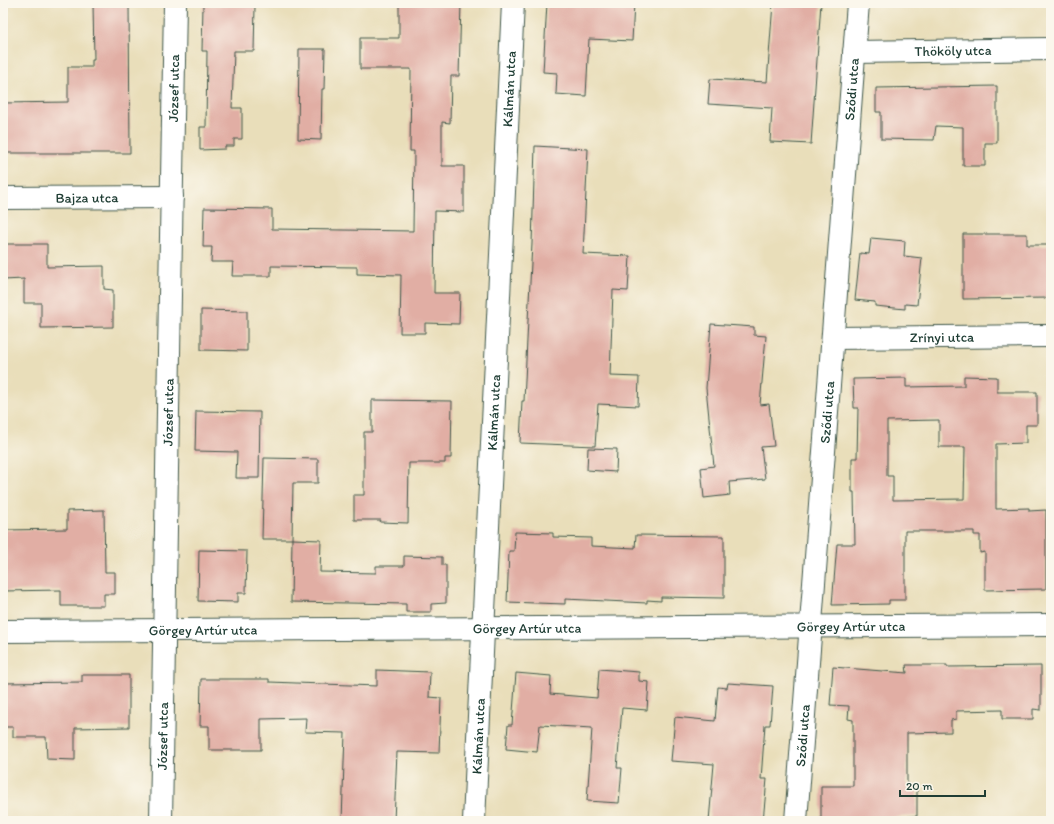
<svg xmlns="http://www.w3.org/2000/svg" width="1054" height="824" font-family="Itim,sans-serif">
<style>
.building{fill:#e1aea4;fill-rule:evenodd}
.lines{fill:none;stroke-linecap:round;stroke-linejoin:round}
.minor-casing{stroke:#3d5548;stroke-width:24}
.minor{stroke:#fff;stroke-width:22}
.labels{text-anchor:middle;stroke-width:3.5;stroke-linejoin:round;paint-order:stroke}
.street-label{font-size:14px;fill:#1f3d34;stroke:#fbf7ec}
</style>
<rect width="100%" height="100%" fill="#fbf7ec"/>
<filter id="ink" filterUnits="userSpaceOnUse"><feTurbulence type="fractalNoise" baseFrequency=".025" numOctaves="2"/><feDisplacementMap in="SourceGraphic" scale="8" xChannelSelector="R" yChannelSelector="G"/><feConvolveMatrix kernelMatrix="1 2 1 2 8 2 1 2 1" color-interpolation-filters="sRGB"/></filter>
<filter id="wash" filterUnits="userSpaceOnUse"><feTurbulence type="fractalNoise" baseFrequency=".012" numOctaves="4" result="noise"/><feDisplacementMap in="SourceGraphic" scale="16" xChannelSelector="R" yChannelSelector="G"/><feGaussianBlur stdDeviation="0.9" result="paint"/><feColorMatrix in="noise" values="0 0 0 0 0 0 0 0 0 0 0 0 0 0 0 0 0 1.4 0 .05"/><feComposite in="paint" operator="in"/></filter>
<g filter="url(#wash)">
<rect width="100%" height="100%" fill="#e9deba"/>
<g id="blocks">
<path class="building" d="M93,3h36l1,150h-127v-50l65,-1v-35h24v-7h2z
M399,3h62l-2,73h-8l-1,47 -8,-1v44h22v46l-29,-1 -1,82h26l-1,31 -34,-1v10h-25l1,-58 -44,-1v-7l-86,-1v10h-39l1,-14h-22l1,-15h-9l1,-39 68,1v20l141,2 1,-80h-4l1,-82h-51v-31h39z
M547,3h87l-2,38 -43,-2 -3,57 -30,-2 1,-21 -14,-1z
M773,3h48l-10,141 -41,-2 2,-34 -64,-4 2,-25 57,3z
M203,5l52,1 -1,45h-20l-2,57h10v31h-8v7h-9v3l-25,1v-23h6l1,-76h-5z
M299,49h26l-1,40h-2l-1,51 -23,-1z
M997,86v57h-12v23h-22v-39l-27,-1 -2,14 -53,-1v-27h-5v-24z
M535,146l53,3 -5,105 47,2 -2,35 -15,-1 -3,86 29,1 -1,29 -40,-2 -3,42 -75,-3 2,-42h2l3,-61 5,-96z
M963,234h64v11h24v53l-88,1z
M871,238l34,3 -1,15 18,2 -5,47 -12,-1v5l-30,-3v-4l-20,-2 5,-47 9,1z
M3,244h44v23l57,-1v23l9,1v37l-72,1v-25h-17v-24l-21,1z
M201,310l46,1v40l-46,-1z
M711,324l43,3v8l12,1 -6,69 9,-1 5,42 -13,1 4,32 -36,3 1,13 -26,3 -3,-30 13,-2 -8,-78z
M964,376l33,1v15h40v33h-11v18l-30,1v65l33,-1v3l17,-1v79l-61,1v-38l-5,1v-18h-6v-4h-69v69h-16v4l-57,1 5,-61h18l-1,-52h-2v-34h5l1,-50h-4l-1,-29 53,-1v9l58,-1zM939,420v27h26l-1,52 -71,1v-24h-6v-55z
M372,400l80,1 -1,57h-6v5h-36l-1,60 -28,-1 1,-2h-27v-25h10v-63h8z
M196,411l64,1 -1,66h-23l1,-26 -42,-1z
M588,448l29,1 -1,23 -29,-2z
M264,458l54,1v24h-25l-1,56h-30z
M104,510l1,62h10v22h-11v12h-43v-16l-58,1v-61l64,-1v-18z
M515,532l38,1v4l38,1v8l44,2 1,-13 88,1v62l-63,-1v4l-14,-1v3l-82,-4v5l-58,-2 2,-51h5z
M292,539l29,1 -1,32 56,1v-7h28v-10l38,1v8h4v38l-15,1v8h-25v-8l-115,-2z
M199,550l48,1 -1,42h-8v9l-40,-1z
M906,665h41v2l94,-1v44l-8,-1v10h-31v-9l-46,1v8l-5,1v12l-44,1v56h10v27l-40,2v3h-53l-3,-1v-34h32v-66l-5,-1 1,-13 -19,-1 3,-38 74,6z
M599,669l40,3v9l10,1 -2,28 -25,-2 -5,60h5l-3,35 -32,-2 5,-73 -52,-3 -3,27 -31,-3 2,-24h4l4,-52 35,3 -1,18 47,4z
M377,670l53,2 -1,25 12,1 -2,55 -42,-1 -3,69h-52l3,-88 -40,-1 1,-14 -45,1v31h-52v-24h-9l1,-47h68v3l108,4z
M82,675h47v52l-54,1v32l-28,-1 -1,-22h-33v-10h-10v-44l79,-1z
M728,683l45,3 -3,39h-5l-4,54h6l-4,42h-54l5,-57 -43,-3 4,-44 40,4 3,-34 9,1z"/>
</g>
</g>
<g filter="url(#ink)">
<use href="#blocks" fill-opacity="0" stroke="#3d5548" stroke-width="1"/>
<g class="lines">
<defs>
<g id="minor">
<path id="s1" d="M854,52l197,-3"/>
<path id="s2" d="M3,198l169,-1"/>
<path id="s3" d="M833,338l218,-2"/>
<path id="s4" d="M3,631l1048,-6"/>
<path id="s5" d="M161,821l14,-818"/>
<path id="s6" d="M474,821l39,-818"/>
<path id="s7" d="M796,821l62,-818"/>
</g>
</defs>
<use href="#minor" class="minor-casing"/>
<use href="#minor" class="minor"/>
</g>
</g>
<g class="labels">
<g class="street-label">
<text dy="5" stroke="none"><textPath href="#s1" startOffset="99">Thököly utca</textPath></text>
<text dy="5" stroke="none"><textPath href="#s5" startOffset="733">József utca</textPath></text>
<text dy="5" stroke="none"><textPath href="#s6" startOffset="733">Kálmán utca</textPath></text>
<text dy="5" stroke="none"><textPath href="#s7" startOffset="734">Sződi utca</textPath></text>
<text dy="5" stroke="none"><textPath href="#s2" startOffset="84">Bajza utca</textPath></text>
<text dy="5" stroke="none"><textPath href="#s3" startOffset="109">Zrínyi utca</textPath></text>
<text dy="5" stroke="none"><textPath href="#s5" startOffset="409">József utca</textPath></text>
<text dy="5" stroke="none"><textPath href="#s6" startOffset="409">Kálmán utca</textPath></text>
<text dy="5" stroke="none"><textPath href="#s7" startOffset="410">Sződi utca</textPath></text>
<text dy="5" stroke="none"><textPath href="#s4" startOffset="848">Görgey Artúr utca</textPath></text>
<text dy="5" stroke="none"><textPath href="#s4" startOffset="524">Görgey Artúr utca</textPath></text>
<text dy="5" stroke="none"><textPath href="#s4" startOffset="200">Görgey Artúr utca</textPath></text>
<text dy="5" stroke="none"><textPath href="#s7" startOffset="86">Sződi utca</textPath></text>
<text dy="5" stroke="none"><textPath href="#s5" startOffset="85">József utca</textPath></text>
<text dy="5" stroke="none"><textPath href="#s6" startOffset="85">Kálmán utca</textPath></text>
</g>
</g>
<rect width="1054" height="824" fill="none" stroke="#fbf7ec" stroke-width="16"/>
<path d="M900 790v6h85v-6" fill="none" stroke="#1f3d34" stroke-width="2"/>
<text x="906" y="790" font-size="12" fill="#1f3d34" stroke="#fbf7ec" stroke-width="3" paint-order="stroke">20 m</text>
</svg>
